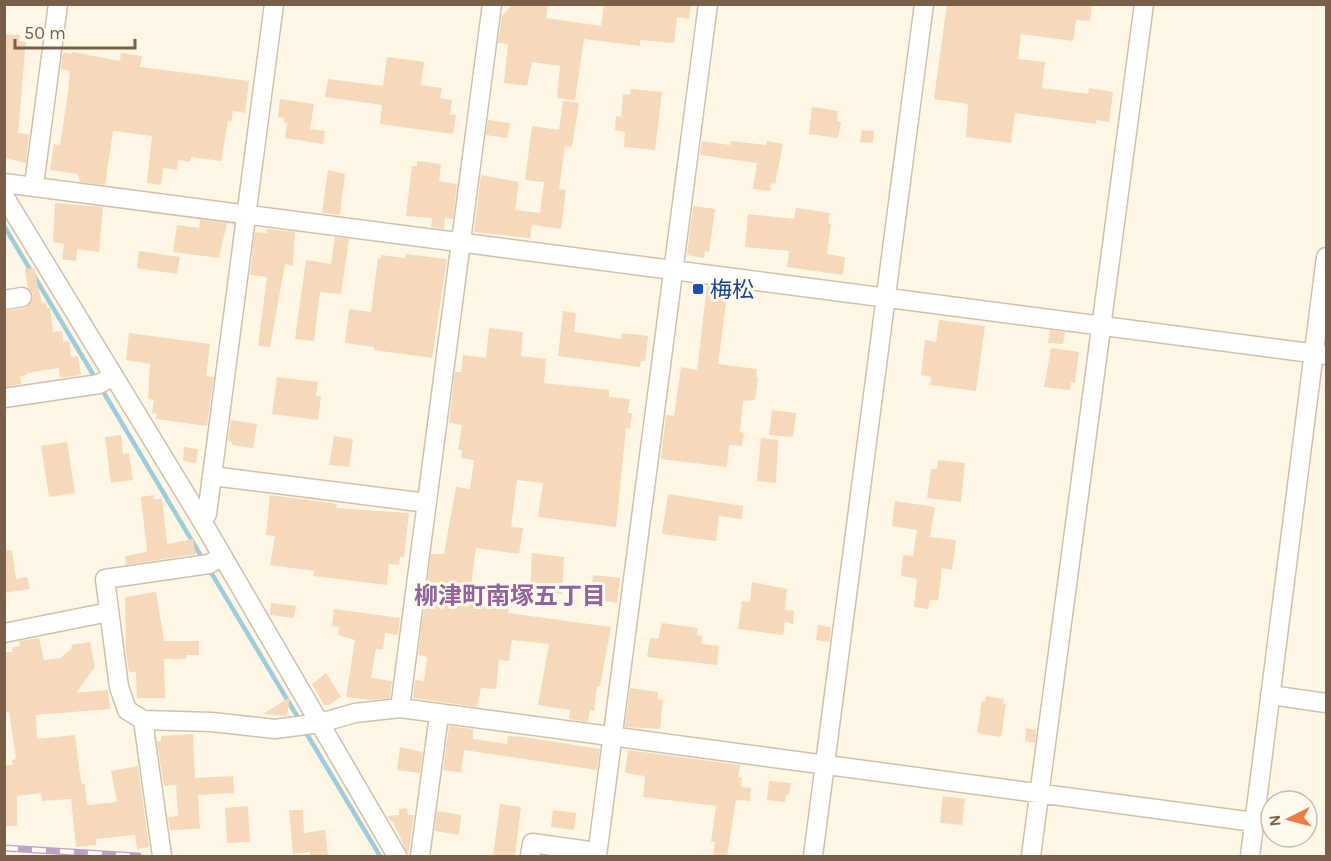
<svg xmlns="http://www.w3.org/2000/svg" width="1331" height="861" font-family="Karla,'Noto Sans JP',sans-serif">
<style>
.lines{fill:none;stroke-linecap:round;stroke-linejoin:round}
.stream{stroke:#9eccdc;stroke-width:4.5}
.building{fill:#f6d8bb}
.minor-casing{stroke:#d1bfaa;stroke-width:21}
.minor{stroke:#fff;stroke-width:18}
.rail-casing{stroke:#bba2c9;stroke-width:7}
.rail{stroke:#fffaee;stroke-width:4.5;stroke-dasharray:14;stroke-linecap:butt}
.transit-dot{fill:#1a4fb4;stroke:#fffaee;stroke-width:2}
.labels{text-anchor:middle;stroke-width:6;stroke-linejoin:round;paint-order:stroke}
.transit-label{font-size:22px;fill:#164399;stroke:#fffaee;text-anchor:start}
.neighbourhood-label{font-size:24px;font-weight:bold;fill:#90639d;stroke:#fffaee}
</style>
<rect width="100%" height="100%" fill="#fef7e6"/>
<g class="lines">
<path class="stream" d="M4,226l93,155
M101,388l103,173
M209,569l91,152
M305,731l75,125"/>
</g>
<path class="building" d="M513,4h35l-2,14 55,8 3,-22h87l-2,15 -12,-2 -3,26 -34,-3v6l-56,-7 -9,61 -18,-2 3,-32 -28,-4 -5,24 -23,-3 4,-39 -10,-1 4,-27z
M947,4h145l-2,17 -14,-1 -3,21 -52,-7 -3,25 27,3 -3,26 46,6 1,-6 24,4 -4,30 -13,-2v4l-81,-11 -4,30 -45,-6 2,-33 -34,-5z
M4,34l16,1 -1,6 7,1 -8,91 11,1 -3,29 -22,-5z
M72,52l48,9 1,-8 21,3 -2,11 109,14 -4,32 -12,-2 -2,11 -3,-1 -7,40 -30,-4 -1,5 -12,-2 -1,10 -14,-2 -2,17 -14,-2 5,-47 -39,-5 -8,54 -25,-3 -2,-8 -28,-4 4,-26 6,1 8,-53 2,-21 -9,-2 2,-16 9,1z
M387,57l37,5 -3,23 21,3 -2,10 12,2 -2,14 6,1 -3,19 -73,-10 2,-19 -57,-8 3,-18 55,7z
M631,89l31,3 -7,58 -31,-3 1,-15 -10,-2 1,-14 5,1 2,-23 7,1z
M280,99l34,5 -4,25 15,2 -2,13 -38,-6 2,-15h-3v-5l-6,-1z
M563,101l16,2 -7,44 -7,-1 -6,43 7,1 -5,39 -29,-4 -2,13 -56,-6 7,-57 38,7 -4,28 25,3 4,-31 -19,-2 7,-54 27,4z
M812,107l26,4 -1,10 4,1 -3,16 -29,-4z
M488,120l22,3 -3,15 -21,-3z
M862,130l12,1 -1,12 -13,-1z
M702,141l28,4 1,-4 35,4 1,-4 16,3 -8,40 -4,-1 -1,8 -17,-2 4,-26 -57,-8z
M417,161l24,3 -2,17 18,3 -4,35 -8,-1 -1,11 -13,-2 1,-9 -26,-2 6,-50h5z
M328,170l17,4 -5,41 -18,-2z
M55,203l48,4 -4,45 -22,-3 -1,12 -14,-2 2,-15 -11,-2z
M693,206l22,3 -6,43 -4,-1 -1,7 -17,-3z
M796,208l34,5 -2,10 3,1 -4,30 18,3 -2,18 -56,-8 2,-16 -44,-4 3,-33 46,5z
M200,220l27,3 -8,35 -46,-6 4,-27 22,3z
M267,229l28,3 -2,34 -8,-2 -15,83 -12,-1 9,-69 -17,-2 5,-43 12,1z
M335,237l14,2 -8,55 -21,-2 -6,49 -19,-2 11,-79 25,4z
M139,251l41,6 -3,17 -40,-6z
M406,254l41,5 -15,99 -58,-8v-3l-29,-4 4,-34 22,3 7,-54 3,1v-4l24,3z
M34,268l8,35 4,-1 1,6h3l3,24 9,-1 1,11 6,-1 2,16 7,-1 3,19 -21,3 -1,-10 -32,5v2l-7,1 1,8 -17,3v-76l20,-3 8,-7 1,-6 -5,-7 -3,-19z
M707,286l21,3 -10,75 39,5 -1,8h2l-3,23 -12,1 -3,31 4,1 -2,13 -13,-1 -2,22 -66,-8 5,-44 8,1 7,-49 16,3z
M563,311l13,2 -2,19 47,7 1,-6 26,3 -3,25h-4l-1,6 -82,-11z
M939,320l46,6 -9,65 -46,-6 1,-8 -10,-2 4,-35 11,2z
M489,328l34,4 -2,24 25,3 -2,24 65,7v7l21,2 -2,14h4l-2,16 -4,-1 -10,99 -78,-10 5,-34 -26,-3 -6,47 12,1 -4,26 -43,-6 -2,13 -3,27 7,1 -1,10 32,5 -1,9 103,14 -11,59h-3l-3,25 -4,-1 -2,12 -19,-3 1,-9 -32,-5 11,-61 -37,-4 -3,21 -10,-1 -3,29 -15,-1 -4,19 -64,-9 2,-18 9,1 3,-24 -9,-2 13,-101h13l12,-67 14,2 4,-29 -13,-2 1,-8h-4l4,-25 -13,-2 6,-51h6l2,-17 23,3z
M1050,330l15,2 -2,12 -15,-1z
M129,333l81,11 -4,32 8,1 -7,49 -51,-7 1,-5 -5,-1 2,-13 -6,-1 2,-35 -24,-4z
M1051,348l28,4 -4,31 -4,-1 -1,8 -26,-3z
M277,377l41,5 -2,14h5l-3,24 -46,-6z
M772,410l24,3 -3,24 -24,-2z
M231,420l26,4 -4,24 -21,-3v-3l-4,-1z
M121,435l2,19 6,-1 4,27 -22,3 -6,-46z
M334,436l19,3 -4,28 -20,-2z
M761,438l17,2 -2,43 -19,-2z
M67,442l8,51 -26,4 -8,-51z
M184,447l14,2 -2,14 -13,-2z
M938,460l27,3 -4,39 -34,-4 4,-29h6z
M668,494l75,12 -1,13 -23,-3 -3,25 -54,-7z
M154,495v4h8l5,45 26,-5 3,15 -70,11 -1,-9 22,-4 -6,-55z
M270,495l67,9 -1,4 73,5 -5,44h-4l-1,8 -10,-1 -2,21 -74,-9 1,-5 -44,-6 5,-29 -9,-1z
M895,501l40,6 -5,30 26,3 -4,30 -10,-2 -4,32h-8l-2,9 -14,-2 3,-28 -16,-3 2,-21 10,1 4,-26 -25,-4z
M12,550l4,29 11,-2 3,12 -26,4v-42z
M532,553l32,4 -2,37 -32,-4z
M593,575l27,3 -3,25 -27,-4z
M752,582l35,7 -2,21 9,1 -1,13 -8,-2 -2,13 -45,-6 4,-28 8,1z
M156,592l8,49h35v14h-13v4h-22l1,39h-28l-1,-26h-7l-3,-21 -1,-54z
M271,603l25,3 -2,12 -24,-3z
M334,609l66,9 -2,17 -13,-2 -2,17 -7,-1 -5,29 21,3 -2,17 -19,2 -25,-3 9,-57 -17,-5 1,-8 -7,-1z
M662,623l36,5 -1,7 5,1 -1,8 18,2 -2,19 -70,-8 3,-19 8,1z
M818,625l13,2 -1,15 -14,-2z
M39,638l5,22 17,-2 11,-10 -1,-3 19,-3 5,25 -19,26 32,-3 2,19 -74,6 1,24 38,-4 4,33 3,16h3l2,21 30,-3 -6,-31 27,-5 11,81 -12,2 -2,-14 -39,4v6l-20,2 -5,-48 -29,2 -1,-8 -24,3v30h-13v-61h9l-1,-5 4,-1 -7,-47h-5v-60h9l-1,-4 8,-2 -1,-5z
M326,673l15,24 -12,8h-5l-12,-21z
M630,688l28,4v7l5,1 -3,29 -35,-2z
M986,696l18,3 -1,5h3l-5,33 -24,-4 5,-32 3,1z
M290,697l-3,19 -24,-2z
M449,726l24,3v10l34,5 1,-8 16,1 76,12 -3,21 -133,-20 -3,23 -18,-3z
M1026,728l10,2 -1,13 -10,-2z
M193,734l2,44 38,-2 1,17 -36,2 2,34 -30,1 -2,-13 10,-1 -2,-31 -12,1 -7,-45h4v-5z
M400,747l23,5 -3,21 -23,-3z
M628,750l112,15 -2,12 4,1 -1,9 10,1 -1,13 -14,-1 -9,56h-14l2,-14h-4l5,-36 -73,-9 2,-21 -20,-3z
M769,781l22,2 -2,12h-3l-1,7 -18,-2z
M943,796l22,3 -3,26 -22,-2z
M500,804l21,3 -6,49h-22z
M248,806l2,36 -23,1 -2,-35z
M407,808l1,7h6l-6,40 -14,-31 -7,-8 12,-1v-6z
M289,810h14l1,23 21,-3 3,26h-18v-4l-17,2z
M553,810l23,3 -2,17 -23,-3z
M437,811l24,4 -2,20 -24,-4z"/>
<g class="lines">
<defs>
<path id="minor" d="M4,183l1322,172
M34,185l24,-181
M4,196l198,325 195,335
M4,300l18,-3
M4,398l95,-14 15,-8
M212,476l215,27
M202,521l5,-7 67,-510
M222,557l-13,7 -104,15 14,108 8,23 16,10 69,2 63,7 45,-6 35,-10 45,-5 854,114
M4,633l105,-21
M1270,695l56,8
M400,708l92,-704
M143,720l19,136
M420,856l19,-141
M530,856l2,-13 65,9
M597,856l111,-852
M813,856l111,-852
M1031,856l113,-852
M1250,856l76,-599"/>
</defs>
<use href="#minor" class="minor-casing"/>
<use href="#minor" class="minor"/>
<defs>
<path id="rail" d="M4,848l134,8"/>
</defs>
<use href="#rail" class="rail-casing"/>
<use href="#rail" class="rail"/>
</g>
<rect class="transit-dot" x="692" y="283" width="12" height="12" rx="3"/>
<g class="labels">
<g class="transit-label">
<text x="710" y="297">梅松</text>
</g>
<g class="neighbourhood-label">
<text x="510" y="604">柳津町南塚五丁目</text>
</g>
</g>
<rect width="1331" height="861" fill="none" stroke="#7a5f48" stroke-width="12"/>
<g transform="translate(1289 819) rotate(264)"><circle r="28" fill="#fffaee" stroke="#cabcac" stroke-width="1.5"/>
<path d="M0-4.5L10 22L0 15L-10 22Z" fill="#f17a42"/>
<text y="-9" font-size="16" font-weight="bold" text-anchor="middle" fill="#7a5f48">N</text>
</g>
<path d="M15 39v9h120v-9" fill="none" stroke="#7a5f48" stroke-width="3"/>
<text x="24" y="39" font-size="18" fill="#7a5f48" stroke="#fffaee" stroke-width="4.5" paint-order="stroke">50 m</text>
</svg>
